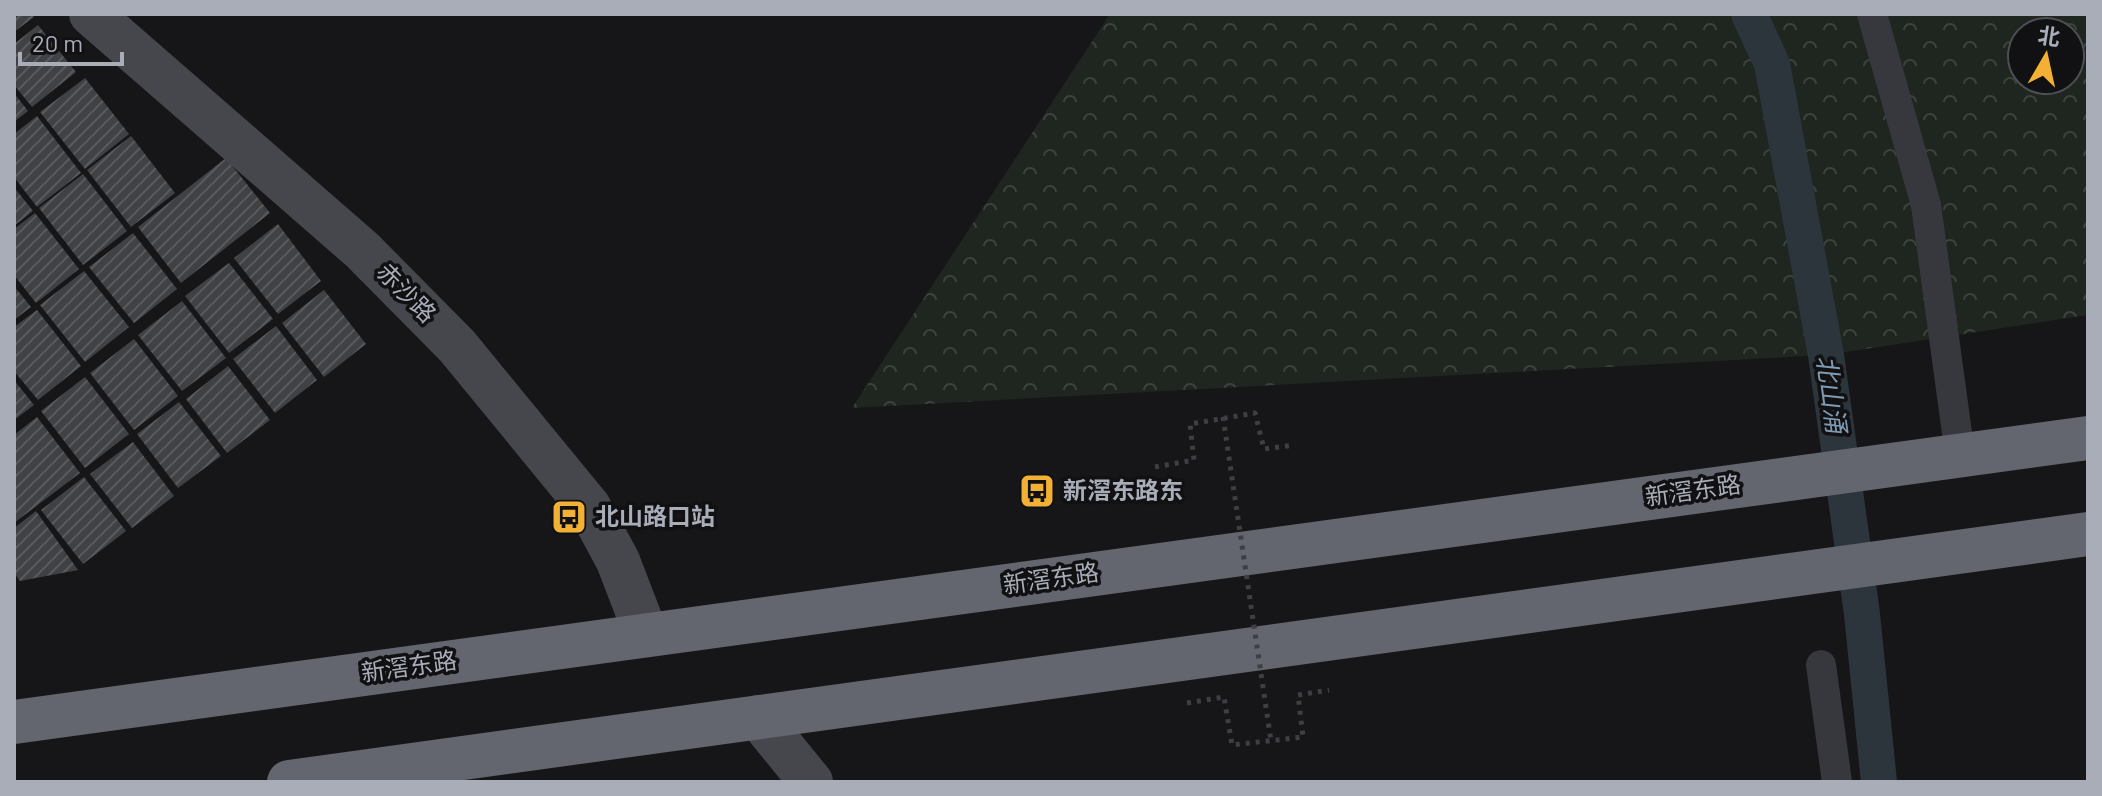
<svg xmlns="http://www.w3.org/2000/svg" width="2102" height="796" font-family="Barlow,'Noto Sans SC',sans-serif">
<style>
.forest{fill:url(#forest-crowns);fill-rule:evenodd}
.lines{fill:none;stroke-linecap:round;stroke-linejoin:round}
.canal{stroke:#2c353c;stroke-width:36}
.building{fill:url(#building-hatch)}
.path{stroke:#3d3f44;stroke-width:5;stroke-dasharray:4 6;stroke-linecap:butt}
.street{stroke:#37383d;stroke-width:30}
.secondary{stroke:#45474d;stroke-width:44}
.highway{stroke:#63666e;stroke-width:44}
.path-bridge{stroke:#3d3f44;stroke-width:5;stroke-dasharray:4 6;stroke-linecap:butt}
.labels{text-anchor:middle;stroke-width:7;stroke-linejoin:round;paint-order:stroke}
.street-label{font-size:24px;fill:#a8adb8;stroke:#111113}
.poi-label{font-size:24px;font-weight:bold;fill:#a8adb8;stroke:#111113;text-anchor:start}
.water-label{font-size:26px;font-style:italic;fill:#7f9bb3;stroke:#111113}
</style>
<defs>
<pattern id="forest-crowns" width="20" height="18" patternUnits="userSpaceOnUse" patternTransform="scale(2)"><rect width="20" height="18" fill="#1e261f"/><path d="M2 6a3 3 0 1 1 6 0M12 15a3 3 0 1 1 6 0" fill="none" stroke="#3c433d"/></pattern>
<pattern id="building-hatch" width="6" height="6" patternUnits="userSpaceOnUse" patternTransform="scale(2)"><rect width="6" height="6" fill="#404145"/><path d="M-1 1l2-2M0 6l6-6M5 7l2-2" fill="none" stroke="#595a5e"/></pattern>
</defs>
<rect width="100%" height="100%" fill="#161618"/>
<path class="forest" d="M1110,14h978v301l-262,40 -974,53zM2022,32h48v48h-48z"/>
<g class="lines">
<path class="canal" d="M1749,14l23,50 54,291 36,259 17,168"/>
</g>
<path class="building" d="M14,14h18l2,3 -20,15z
M38,25l38,47 -44,35 -18,-22v-41z
M85,78l44,56 -44,35 -45,-57z
M14,93l14,18 -14,11z
M37,116l44,57 -44,34 -23,-30v-43z
M131,136l44,57 -44,34 -44,-57z
M226,158l44,55 -89,70 -43,-56z
M83,174l44,57 -44,34 -44,-57z
M14,187l19,24 -19,15z
M35,213l44,56 -43,34 -22,-28v-46z
M278,224l43,57 -43,33 -44,-56z
M133,233l44,56 -43,34 -45,-56z
M229,263l44,56 -44,34 -44,-57z
M84,271l45,56 -44,35 -45,-57z
M14,286l17,21 -17,13z
M324,290l42,54 -42,33 -42,-54z
M182,301l44,57 -44,33 -44,-56z
M37,310l44,56 -43,34 -24,-29v-44z
M276,326l41,54 -42,33 -42,-54z
M134,339l44,57 -44,34 -44,-57z
M228,366l42,54 -43,33 -41,-54z
M85,377l44,57 -44,34 -44,-57z
M14,380l20,25 -20,15z
M179,402l42,54 -43,32 -41,-54z
M37,417l43,56 -66,50v-88z
M133,442l41,54 -42,32 -42,-54z
M84,477l42,54 -43,33 -42,-54z
M36,511l42,59 -58,11 -6,-8v-45z"/>
<g class="lines">
<path class="path" d="M1155,467l39,-7 -4,-36 65,-11 9,36 31,-4
M1187,703l37,-6 8,48 71,-8 -5,-42 31,-5"/>
<path class="street" d="M1872,14l54,191 34,250
M1821,665l16,117"/>
<path class="secondary" d="M91,14l271,236 95,96 132,161 29,54 28,73
M758,717l53,65"/>
<path class="highway" d="M14,722l2074,-284
M289,782l1799,-248"/>
<path class="path-bridge" d="M1223,417l48,324"/>
</g>
<defs>
<symbol id="bus-square" viewBox="-11 -11 22 22"><rect x="-9" y="-9" width="18" height="18" rx="4" fill="#f2b134" stroke="#111113"/><path d="M-5-6H5V4H4V6H2V4H-2V6H-4V4H-5ZM-3.5-4V0h7V-4ZM-3.5 1.2v1.5H-2V1.2ZM2 1.2v1.5H3.5V1.2Z" fill="#111"/></symbol>
</defs>
<g fill-rule="evenodd">
<use href="#bus-square" x="1017" y="471" width="40" height="40"/>
<use href="#bus-square" x="549" y="497" width="40" height="40"/>
</g>
<g class="labels">
<g class="street-label">
<text transform="translate(406 293) rotate(45)" y="8">赤沙路</text>
<text transform="translate(1693 491) rotate(-8)" y="8">新滘东路</text>
<text transform="translate(1051 579) rotate(-8)" y="8">新滘东路</text>
<text transform="translate(409 667) rotate(-8)" y="8">新滘东路</text>
</g>
<g class="poi-label">
<text x="1063" y="499">新滘东路东</text>
<text x="595" y="525">北山路口站</text>
</g>
<g class="water-label">
<text transform="translate(1831 394) rotate(82)" y="9">北山涌</text>
</g>
</g>
<rect width="2102" height="796" fill="none" stroke="#a8adb8" stroke-width="32"/>
<g transform="translate(2046 56) rotate(9)"><circle r="38" fill="#111113" stroke="#4d4f55" stroke-width="2"/>
<path d="M0-6L14 30L0 20L-14 30Z" fill="#f2b134"/>
<text y="-12" font-size="22" font-weight="bold" text-anchor="middle" fill="#a8adb8">北</text>
</g>
<path d="M20 52v12h102v-12" fill="none" stroke="#a8adb8" stroke-width="4"/>
<text x="32" y="52" font-size="24" fill="#a8adb8" stroke="#111113" stroke-width="6" paint-order="stroke">20 m</text>
</svg>
